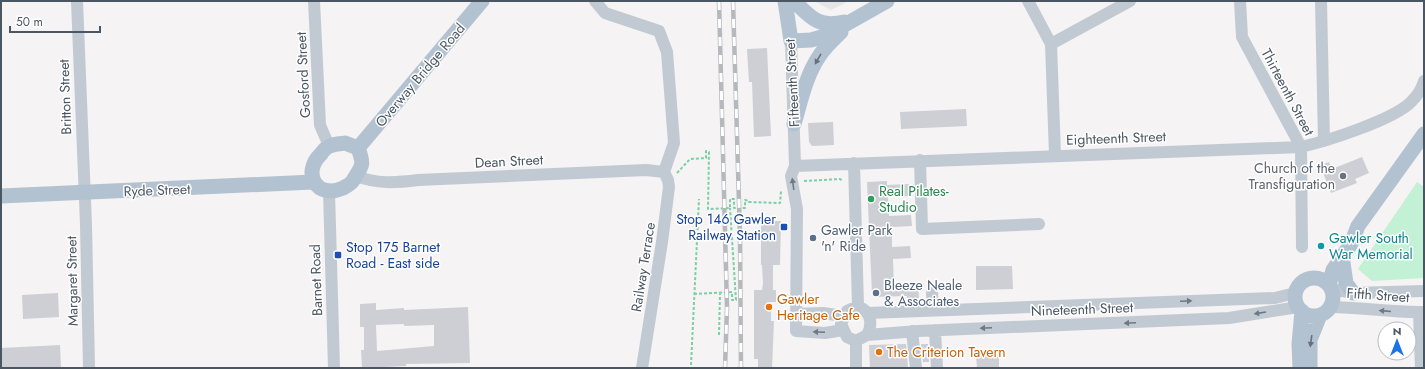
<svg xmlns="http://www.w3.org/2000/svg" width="1425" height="369" font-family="Jost,sans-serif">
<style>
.education{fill:#e6e4e5}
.green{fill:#c3f1d5}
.building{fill:#cdcfd5;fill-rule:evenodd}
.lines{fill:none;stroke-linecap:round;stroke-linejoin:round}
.path{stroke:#7ad0a6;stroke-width:2;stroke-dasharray:3 2;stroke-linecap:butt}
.minor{stroke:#c1cad2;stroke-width:12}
.major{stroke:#b3c2d1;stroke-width:15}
.rail-casing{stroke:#b5b8bd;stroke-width:4.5}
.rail{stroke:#fff;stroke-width:3;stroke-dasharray:9;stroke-linecap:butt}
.oneway{fill:#64717d}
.oneway2{fill:#6e7983}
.worship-dot{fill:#6b7280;stroke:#fff;stroke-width:1.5}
.leisure-dot{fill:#2e9e5b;stroke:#fff;stroke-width:1.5}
.transit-dot{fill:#1a4fb4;stroke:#fff;stroke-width:1.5}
.service-dot{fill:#5c6f8a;stroke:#fff;stroke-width:1.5}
.culture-dot{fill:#0f9aa8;stroke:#fff;stroke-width:1.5}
.food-dot{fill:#e8710a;stroke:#fff;stroke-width:1.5}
.labels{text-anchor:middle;stroke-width:3;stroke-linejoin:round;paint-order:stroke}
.street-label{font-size:14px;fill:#4a5661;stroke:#fff}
.worship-label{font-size:14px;fill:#5b616d;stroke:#fff;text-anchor:end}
.leisure-label{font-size:14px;fill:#27864d;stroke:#fff;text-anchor:start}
.transit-label{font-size:14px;fill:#164399;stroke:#fff;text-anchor:end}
.service-label{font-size:14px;fill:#4e5e75;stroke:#fff;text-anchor:start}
.culture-label{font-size:14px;fill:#0d838f;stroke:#fff;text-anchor:start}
.food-label{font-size:14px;fill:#c56008;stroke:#fff;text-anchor:start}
</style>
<rect width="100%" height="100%" fill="#f5f3f3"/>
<path class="education" d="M814,1h35l-18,9z"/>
<path class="green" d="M1417,182l7,5v91l-52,3 -14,-12z"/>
<path class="building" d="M767,48l4,88 -17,1 -2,-55h-3l-2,-33z
M966,109l1,17 -66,3 -1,-17z
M833,122l1,23 -22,1 -3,-4 -1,-19z
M1362,157l7,16 -14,6 2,4 -26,10 -11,-28 9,-3 3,7z
M887,181v4l22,-1 1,12 -22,1 1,19 22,-1 1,11 -20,1v20l18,-1 1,12 -18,1 1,28 24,-1 1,12h-12v-2l-33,1 -2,-3 -5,-112z
M761,221h20l-1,44h-7v25h3v12h-5v19h3l-2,47h-14v-9h-4v-69h8l1,-7 -1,-18h-1z
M976,266h36l1,23 -37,1z
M58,293l1,24 -36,2 -1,-24z
M376,303v7l28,-2v2l64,-3 2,56 -64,1v2l-44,2 -1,-18h3v-23h-4v-23zM404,324v2l30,-1v21l-57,5 -1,-26z
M906,344l2,24h-38l-1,-23z
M921,344h7l1,18h-6z
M60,345l1,23h-60v-20z
M976,356h23v12h-22z"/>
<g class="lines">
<path class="path" d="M677,173l13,-14 16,-1v-7l3,1 -1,57 22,-1v-9h4v9h11v-8l4,1v1l31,1 1,-12
M804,181l36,-2 3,2
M694,294l38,-2v8h4l-6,-92
M719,335l1,-41
M691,365l8,-166"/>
<path class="minor" d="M77,1l9,224 3,143
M314,1l6,124 9,21
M595,1l10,12 54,18 8,21 7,91 -10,29
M1028,1l23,43 4,111
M1240,1l2,36 59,110 1,100
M1321,1l3,140
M791,41l4,125 -4,10 6,33 -1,122 29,2 18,-3
M1051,44l79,-43
M920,160l2,69 117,-5
M854,163l4,143
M795,166l506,-19c26,-6 92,-27 110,-45 6,-6 11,-13 13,-21
M356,176c21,8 39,7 62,4l228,-10 18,2
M329,191l5,177
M1332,289l21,4 71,-2
M932,293l1,17
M858,306c13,5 15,18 9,29l-11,6 -9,-4 -6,-13 6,-13z
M1330,307c32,0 62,6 94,5
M1419,312l2,56
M867,313l408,-15 20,-5
M796,314l27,-1 20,3
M935,330l2,38
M912,331l4,37
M867,335l51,-4 311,-13 69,-11
M642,368l20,-126 7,-55 -1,-7 -4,-8
M856,368v-27"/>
<path class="major" d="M785,1l6,40 20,-1 14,-4 62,-35
M794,1c17,17 25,27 50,21
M794,124c7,-24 12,-49 26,-69 6,-9 14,-16 21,-23
M345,143l13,5c6,16 5,17 -4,31 -2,4 -7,7 -11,9 -26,12 -42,-15 -22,-34 2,-3 6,-7 9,-8 4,-2 10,-2 15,-3z
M358,148l124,-147
M1,196l312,-14
M1342,256l4,27 7,10
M1295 297a19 19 0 1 1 38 0a19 19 0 1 1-38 0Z
M1329,285l4,-15 18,-26 7,-18 66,-92
M1300,368l-1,-24 3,-33
M1310,368v-28l10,-25"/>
<defs>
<path id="rail" d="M719,1l8,306 -2,61
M733,1l7,235 1,132"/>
</defs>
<use href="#rail" class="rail-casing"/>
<use href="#rail" class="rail"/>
</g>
<defs><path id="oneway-solid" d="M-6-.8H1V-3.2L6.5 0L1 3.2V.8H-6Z"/></defs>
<g class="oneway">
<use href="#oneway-solid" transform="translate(818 59) rotate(120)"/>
<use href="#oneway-solid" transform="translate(1311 341) rotate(98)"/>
</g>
<g class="oneway2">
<use href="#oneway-solid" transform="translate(793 184) rotate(-98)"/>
<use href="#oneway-solid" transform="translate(1186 301) rotate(-2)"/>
<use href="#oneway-solid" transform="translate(1385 311) rotate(-175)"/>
<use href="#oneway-solid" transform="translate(1260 313) rotate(171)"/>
<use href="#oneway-solid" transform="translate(1130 323) rotate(178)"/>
<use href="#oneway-solid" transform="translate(986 328) rotate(178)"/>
<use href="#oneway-solid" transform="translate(819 332) rotate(-178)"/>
</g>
<circle class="worship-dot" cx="1343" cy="176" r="4"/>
<circle class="leisure-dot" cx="871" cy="199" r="4"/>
<g class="transit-dot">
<rect x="780" y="223" width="8" height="8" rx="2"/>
<rect x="334" y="251" width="8" height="8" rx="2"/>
</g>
<g class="service-dot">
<circle cx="813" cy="238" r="4"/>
<circle cx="876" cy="293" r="4"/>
</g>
<circle class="culture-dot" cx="1321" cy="246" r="4"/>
<g class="food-dot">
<circle cx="769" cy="307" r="4"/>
<circle cx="879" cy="352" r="4"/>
</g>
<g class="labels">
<g class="street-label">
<text transform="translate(303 75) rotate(-93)" y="5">Gosford Street</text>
<text transform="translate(420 75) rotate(-50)" y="5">Overway Bridge Road</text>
<text transform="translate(792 83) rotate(-93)" y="5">Fifteenth Street</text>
<text transform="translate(1288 92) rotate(62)" y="5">Thirteenth Street</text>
<text transform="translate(65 97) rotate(-92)" y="5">Britton Street</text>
<text transform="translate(1116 138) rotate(-2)" y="5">Eighteenth Street</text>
<text transform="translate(509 161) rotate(-3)" y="5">Dean Street</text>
<text transform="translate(157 190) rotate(-2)" y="5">Ryde Street</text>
<text transform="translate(643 267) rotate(-81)" y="5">Railway Terrace</text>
<text transform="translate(316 280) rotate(-92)" y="5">Barnet Road</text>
<text transform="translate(72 281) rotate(-91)" y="5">Margaret Street</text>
<text transform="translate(1378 295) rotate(4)" y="5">Fifth Street</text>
<text transform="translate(1082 309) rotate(-2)" y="5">Nineteenth Street</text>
</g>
<g class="worship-label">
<text x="1335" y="173">Church of the<tspan x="1335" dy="16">Transfiguration</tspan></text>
</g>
<g class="leisure-label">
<text x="879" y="196">Real Pilates-<tspan x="879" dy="16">Studio</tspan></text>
</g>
<g class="transit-label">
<text x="776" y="224">Stop 146 Gawler<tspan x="776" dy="16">Railway Station</tspan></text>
<text x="346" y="252" text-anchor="start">Stop 175 Barnet<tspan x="346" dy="16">Road - East side</tspan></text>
</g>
<g class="service-label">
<text x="821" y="235">Gawler Park<tspan x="821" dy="16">'n' Ride</tspan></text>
<text x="884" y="290">Bleeze Neale<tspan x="884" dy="16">&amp; Associates</tspan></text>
</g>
<g class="culture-label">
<text x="1329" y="243">Gawler South<tspan x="1329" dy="16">War Memorial</tspan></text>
</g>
<g class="food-label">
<text x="777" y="304">Gawler<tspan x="777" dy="16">Heritage Cafe</tspan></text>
<text x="887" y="357">The Criterion Tavern</text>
</g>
</g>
<rect width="1425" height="369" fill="none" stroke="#4a5661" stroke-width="4"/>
<g transform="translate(1397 341)"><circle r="19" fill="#ffffff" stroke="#b7bbc0"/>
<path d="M0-3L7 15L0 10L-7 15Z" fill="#1a73e8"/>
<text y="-6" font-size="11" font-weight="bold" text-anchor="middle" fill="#4a5661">N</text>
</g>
<path d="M10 26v6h90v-6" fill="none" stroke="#4a5661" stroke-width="2"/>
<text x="16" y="26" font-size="12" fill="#4a5661" stroke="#ffffff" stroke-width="3" paint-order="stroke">50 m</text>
</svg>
